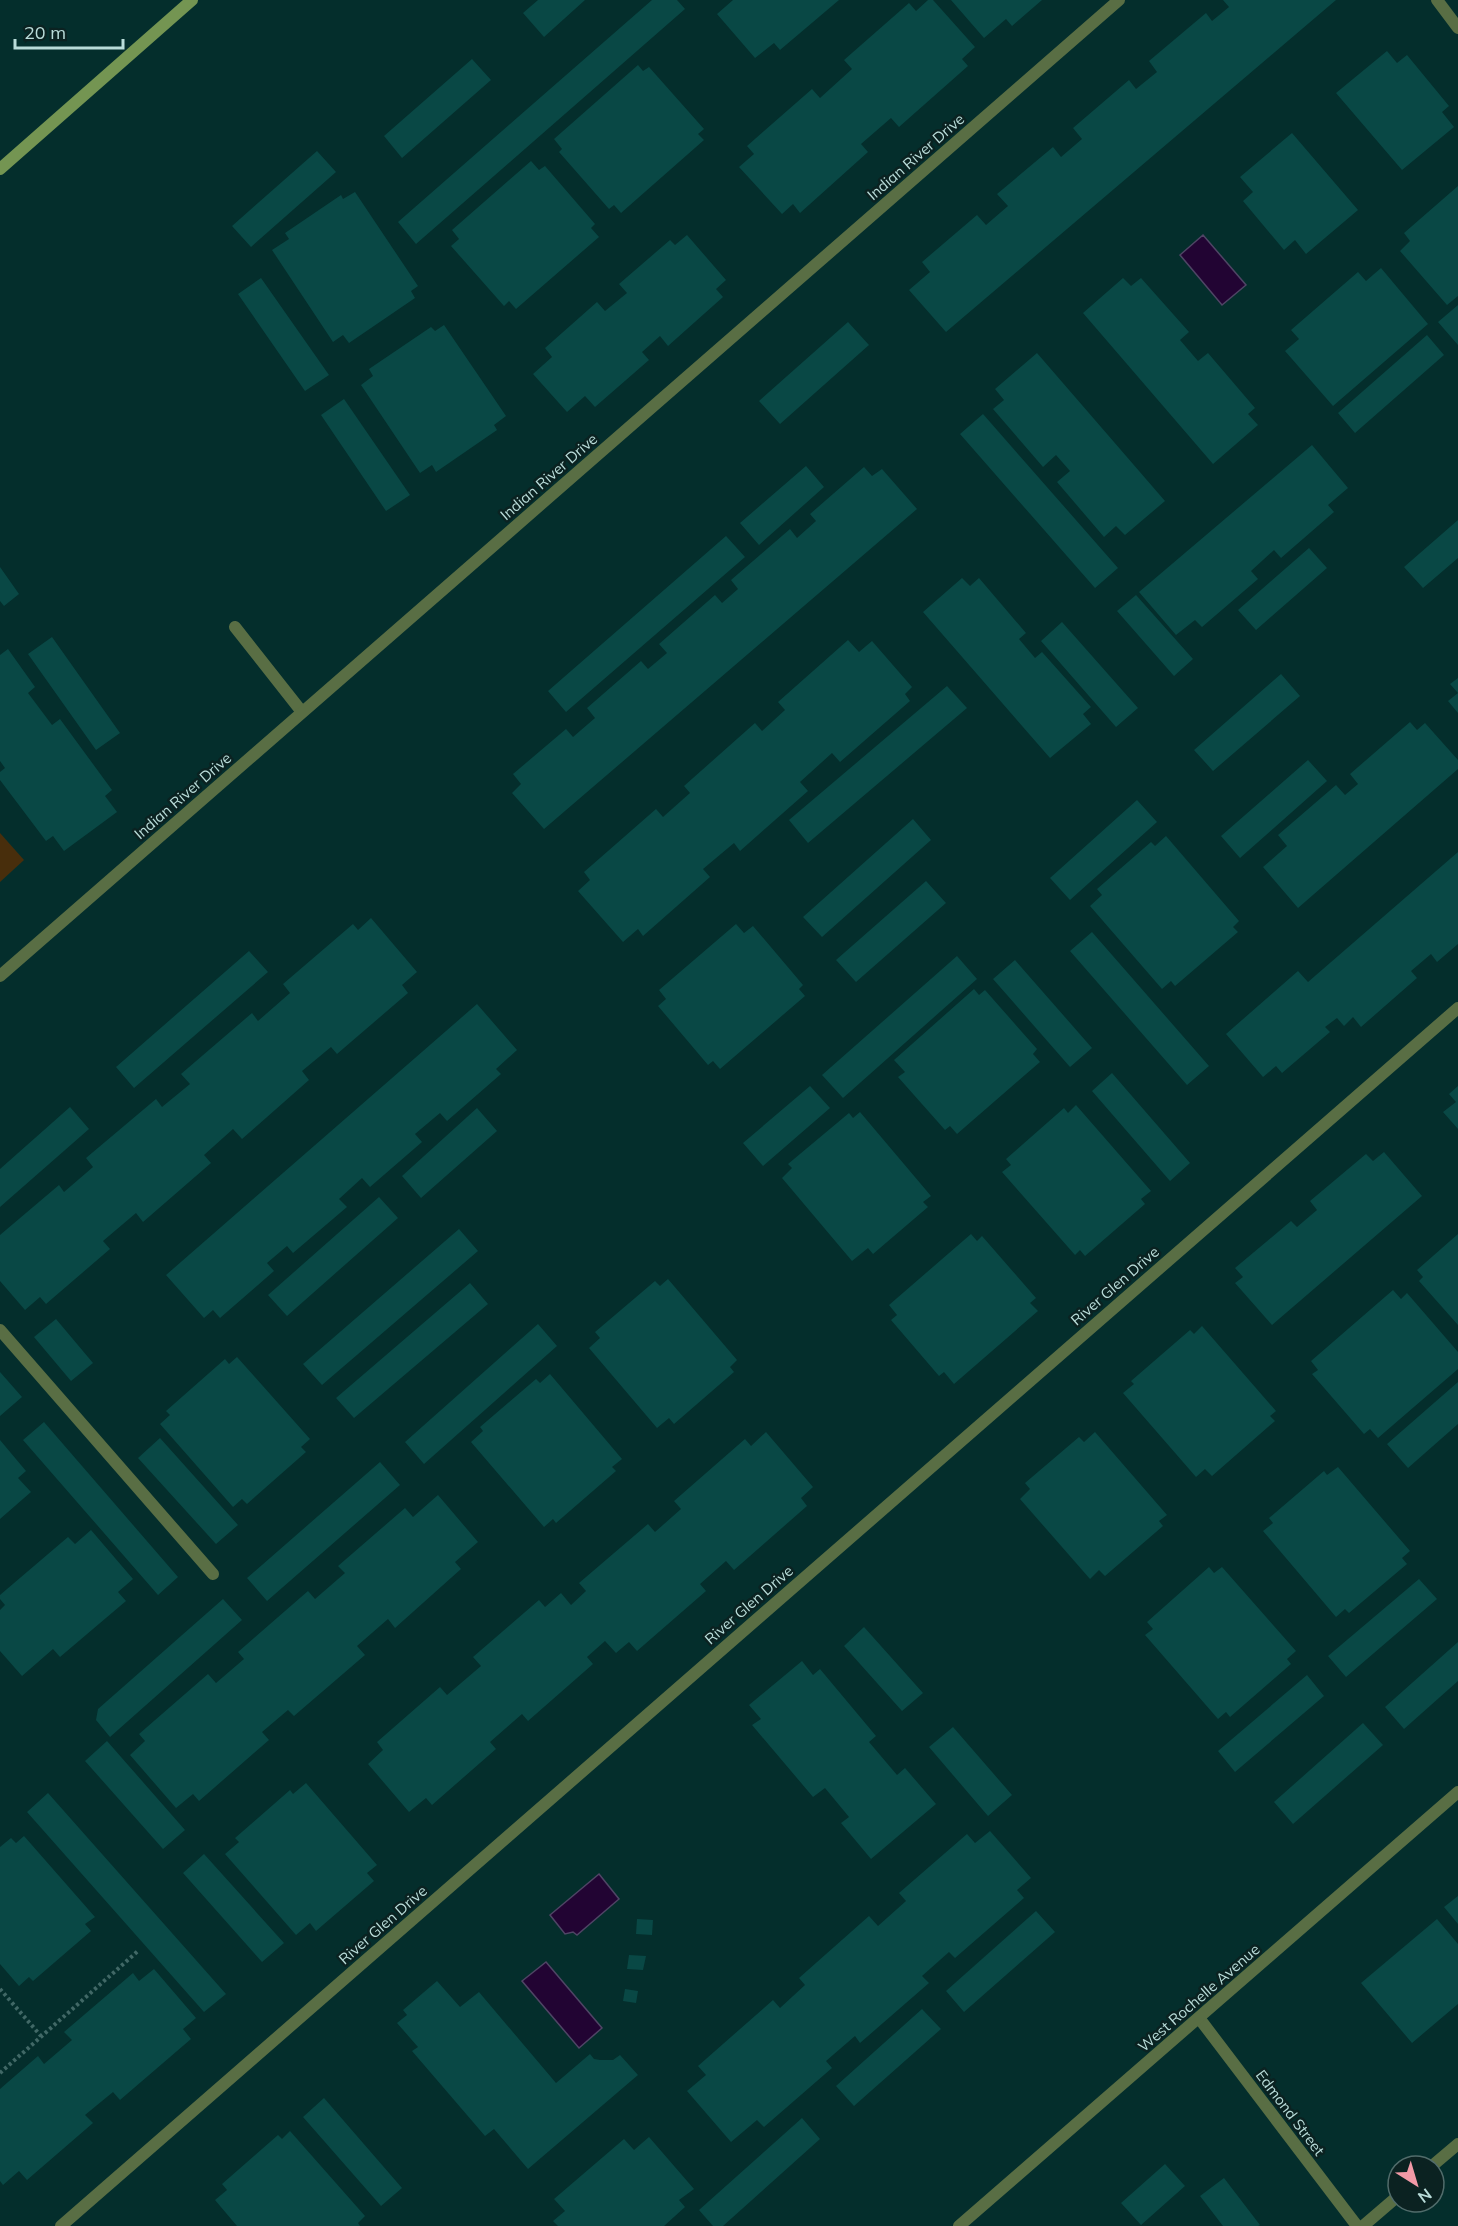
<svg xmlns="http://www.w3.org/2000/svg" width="1458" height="2226" font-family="Mulish,sans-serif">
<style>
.green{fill:#482e0c}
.water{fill:#220433;stroke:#4f4565;stroke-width:1.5}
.building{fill:#094845}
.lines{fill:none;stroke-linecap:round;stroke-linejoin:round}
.path{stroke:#416866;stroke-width:4;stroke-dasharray:3 3;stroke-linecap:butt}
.service{stroke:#596e44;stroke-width:12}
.minor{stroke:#596e44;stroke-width:12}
.tertiary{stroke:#596e44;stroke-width:12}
.secondary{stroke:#749552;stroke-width:12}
.labels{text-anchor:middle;stroke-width:5;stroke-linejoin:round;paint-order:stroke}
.street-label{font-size:15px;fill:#b9dcd9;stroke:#0b2221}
</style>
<rect width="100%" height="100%" fill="#042e2c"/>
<path class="green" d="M0,833l24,27 -24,22z"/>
<path class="water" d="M1203,235l43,50 -24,20 -42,-50z
M599,1874l20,25 -42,36 -4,-3 -8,2 -15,-19z
M546,1962l56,66 -23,20 -57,-67z"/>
<path class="building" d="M538,0h47l-41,37 -21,-24z
M652,0h25l8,9 -269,235 -18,-22z
M733,0h106l-59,50 -6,-7 -19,15 -38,-44z
M928,0h5l42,47 -13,12 6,7 -69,61 -8,-9 -30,26 7,8 -68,61 -7,-9 -11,10 -43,-47 15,-13 -7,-8 65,-57 8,9 32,-29 -8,-9 65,-57 7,8z
M951,0h91l-30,26 -6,-7 -22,19z
M1223,0h113l-390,332 -37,-42 21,-18 -8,-10 55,-47 9,10 22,-19 -11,-12 56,-47 8,10 21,-18 -9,-11 56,-48 7,9 21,-17 -8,-11 57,-48 6,8 17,-14z
M1387,51l10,12 10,-8 42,51 -7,6 12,15 -52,43 -66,-77z
M472,59l19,21 -89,78 -18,-22z
M638,65l5,6 6,-4 55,62 -6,5 6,6 -83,73 -7,-8 -5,4 -50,-57 3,-3 -8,-10z
M1292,133l66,77 -52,44 -11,-14 -11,10 -41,-49 10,-9 -13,-15z
M317,151l19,21 -85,75 -19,-21z
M531,161l8,9 6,-4 50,58 -4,4 8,9 -83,72 -7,-8 -5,5 -53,-60 8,-7 -7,-9z
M1458,186v110l-11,9 -47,-54 10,-10 -6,-8z
M355,192l63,94 -7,5 4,7 -66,45 -6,-8 -10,7 -61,-92 17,-11 -4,-6 56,-38 2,4z
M687,235l39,45 -10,9 7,8 -55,49 -8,-10 -18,16 7,8 -54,47 -10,-11 -18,16 -34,-38 19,-17 -7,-9 52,-46 8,9 22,-18 -8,-9 51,-44 5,5z
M1381,268l47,56 -95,82 -48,-55 14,-12 -8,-9 67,-58 8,9z
M261,278l68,97 -24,16 -67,-97z
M1123,278l8,8 10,-8 48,54 -9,8 18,21 10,-8 47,55 -7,6 10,11 -45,39 -130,-151z
M1458,305v40l-20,-23z
M848,322l21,23 -89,79 -21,-23z
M444,325l62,91 -12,9 3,5 -61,42 -4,-7 -12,8 -59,-88 12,-9 -4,-7 62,-42 4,4z
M1427,335l17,20 -89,78 -17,-20z
M1037,353l128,148 -40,34 -9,-9 -12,11 -47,-55 13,-11 -14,-16 -13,12 -50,-58 11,-9 -9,-11z
M344,399l66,96 -24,16 -65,-96z
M983,414l135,154 -23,20 -135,-154z
M1312,445l36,43 -20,17 6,7 -53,46 -7,-8 -23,21 7,8 -56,48 -7,-7 -19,15 -37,-43z
M806,466l18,21 -65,58 -19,-22z
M864,467l8,9 10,-7 35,40 -373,320 -32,-36 9,-9 -8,-10 53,-45 7,8 22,-19 -8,-10 54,-47 7,8 19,-16 -8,-9 56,-49 7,8 16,-14 -7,-9 59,-51 7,9 19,-17 -6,-7z
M1458,520v38l-35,30 -19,-21z
M726,536l19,21 -179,155 -18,-21z
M1309,548l18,20 -71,62 -18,-20z
M0,567l19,27 -15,12 -4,-5z
M962,578l8,8 9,-8 47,55 -7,6 16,19 7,-6 49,55 -8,7 8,10 -41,34 -127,-146z
M1136,595l57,64 -19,17 -57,-65z
M1062,622l76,86 -22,19 -75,-86z
M52,637l68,96 -24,17 -68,-96z
M848,640l11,12 13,-11 40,46 -7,7 5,7 -70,61 -8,-9 -32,29 8,9 -68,60 -6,-8 -31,26 7,8 -67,59 -5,-7 -15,13 -45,-51 12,-11 -6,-8 72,-63 7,8 27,-24 -6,-7 71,-63 7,8 23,-21 -7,-8z
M8,649l27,38 -7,6 24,32 8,-6 52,71 -7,6 12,16 -53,39 -11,-15 -7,5 -46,-61v-8l5,-4 -5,-7v-106z
M1281,674l19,22 -87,75 -19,-21z
M1458,678v35l-10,-12 10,-8 -8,-9z
M947,686l20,22 -159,135 -19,-23z
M1410,722l7,8 8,-7 33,37v9l-160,139 -35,-41 24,-21 -9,-11 58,-50 9,10 13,-11 -8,-10z
M1308,760l19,21 -87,77 -19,-22z
M1137,800l20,22 -87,78 -20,-22z
M913,819l18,21 -109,97 -19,-20z
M1166,836l73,85 -6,6 5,5 -63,54 -4,-5 -9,8 -72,-83 12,-11 -5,-6 54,-47 4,4z
M1458,852v92l-21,18 -6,-8 -20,17 6,7 -56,49 -8,-10 -9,9 -7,-8 -12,9 5,5 -48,41 -6,-7 -13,11 -37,-43 72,-63 10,11z
M926,881l20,22 -90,79 -20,-22z
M371,918l46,54 -15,13 6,8 -71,61 -6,-7 -29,24 7,9 -67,59 -9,-10 -29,26 7,8 -68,59 -7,-9 -33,28 7,8 -64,55 -6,-7 -15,13 -25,-29v-46l59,-50 5,7 29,-25 -7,-9 70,-59 6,8 28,-23 -9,-10 71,-61 6,8 32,-28 -7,-9 70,-60 5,6z
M736,924l8,9 9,-7 50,59 -4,4 6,7 -85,73 -7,-8 -5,4 -50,-59 8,-7 -7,-9z
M1092,932l117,134 -22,19 -117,-134z
M249,951l19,21 -134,116 -18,-21z
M957,956l20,23 -134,119 -21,-23z
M1015,960l77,88 -22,19 -77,-88z
M974,989l5,6 6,-5 52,59 -4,5 7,8 -83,72 -7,-8 -5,4 -47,-53 7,-5 -11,-12z
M477,1004l40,46 -21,19 5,5 -54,47 -7,-8 -25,21 7,8 -52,45 -8,-9 -23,21 8,8 -54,46 -6,-7 -20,17 7,8 -54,47 -7,-8 -9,8 -38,-43z
M1112,1073l78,90 -20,18 -78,-90z
M810,1086l20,22 -67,58 -20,-23z
M1458,1086v43l-15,-17 13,-10 -7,-8z
M1076,1105l75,86 -10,8 4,5 -60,52 -5,-6 -5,5 -73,-83 9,-7 -5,-6 58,-51 4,5z
M70,1107l19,22 -89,78v-38z
M477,1108l20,23 -76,67 -19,-22z
M860,1112l71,84 -8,6 5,5 -55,47 -5,-6 -16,13 -70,-83 10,-10 -4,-4 61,-51 4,5z
M1384,1152l38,44 -150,129 -37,-42 8,-6 -8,-9 56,-47 6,6 20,-17 -7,-9 56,-47 7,7z
M379,1197l19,21 -111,98 -19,-21z
M459,1229l19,22 -156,134 -19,-21z
M971,1234l6,7 5,-5 54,62 -6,5 8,8 -84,73 -10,-12 -5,4 -48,-56 6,-5 -8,-10z
M1458,1234v91l-39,-44 4,-4 -6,-7z
M668,1279l69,81 -7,7 4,5 -60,52 -5,-6 -12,10 -68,-80 11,-10 -5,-6 60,-51 5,5z
M470,1283l18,21 -134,114 -18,-20z
M1393,1290l8,9 6,-6 51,59v17l-80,69 -8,-9 -6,5 -52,-60 6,-4 -7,-9z
M56,1319l37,44 -22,18 -37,-44z
M538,1324l19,22 -133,118 -19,-22z
M1202,1326l74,85 -6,5 5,5 -63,55 -7,-7 -9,8 -73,-84 11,-9 -3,-3 59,-51 4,4z
M237,1357l73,82 -9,8 5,5 -59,52 -5,-5 -9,8 -73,-83 10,-9 -4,-4 59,-52 4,5z
M0,1372l22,25 -22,19z
M550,1374l72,85 -10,8 4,4 -60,52 -3,-4 -9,8 -73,-85 12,-11 -3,-4 56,-48 4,4z
M1458,1382v42l-50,44 -21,-24z
M44,1422l134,155 -20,18 -135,-155z
M766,1432l47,55 -12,11 6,8 -73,64 -8,-9 -26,23 6,7 -69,60 -8,-9 -13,11 -11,-12 -18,16 6,7 -65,57 -6,-7 -32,28 6,7 -64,56 -6,-7 -17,14 -41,-48 15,-14 -6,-8 63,-55 7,8 34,-29 -8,-9 66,-57 6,7 16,-14 10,12 15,-14 -7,-8 69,-59 7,8 26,-23 -7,-8 71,-62 6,7z
M1095,1432l72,83 -8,6 4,5 -58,50 -6,-6 -9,9 -70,-80 10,-10 -5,-6 54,-46 5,5z
M160,1438l78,87 -22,19 -78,-86z
M0,1440l26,31 -8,7 13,14 -31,27z
M380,1462l20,23 -133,116 -20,-23z
M1338,1467l72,84 -8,7 5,6 -58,49 -4,-4 -9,8 -73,-86 10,-8 -4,-5 55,-47 3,4z
M438,1495l40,47 -23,20 6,7 -66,59 -7,-9 -31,27 8,9 -71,61 -6,-6 -26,22 7,8 -70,61 -6,-7 -17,14 -46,-53 15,-14 -6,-7 69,-60 8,9 28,-24 -6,-7 70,-61 7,8 30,-26 -7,-7 67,-58 8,9z
M91,1530l42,49 -15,13 8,9 -66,56 -7,-8 -31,27 -22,-25v-41l5,-5 -5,-6v-4l68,-58 7,7z
M1209,1567l5,6 8,-6 74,84 -9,8 4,5 -61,53 -4,-5 -8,7 -73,-84 8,-6 -6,-7z
M1419,1579l18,20 -91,78 -18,-21z
M223,1599l19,21 -132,117 -14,-17 2,-11z
M864,1627l59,66 -21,18 -58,-65z
M1458,1642v39l-54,48 -19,-22z
M802,1661l11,14 7,-6 56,67 -7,6 28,33 8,-7 31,36 -65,55 -30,-36 8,-6 -24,-29 -12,9 -61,-72 9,-6 -12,-14z
M1307,1675l17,21 -89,76 -17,-21z
M1363,1723l20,22 -90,79 -19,-22z
M953,1727l59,68 -24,21 -59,-69z
M107,1741l78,89 -22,19 -78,-88z
M306,1783l71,82 -10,8 7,8 -58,50 -6,-8 -14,12 -71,-81 14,-12 -4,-4 55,-48 3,4z
M48,1793l178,201 -22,18 -177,-200z
M990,1831l41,47 -14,12 7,8 -69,60 -6,-6 -27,24 7,7 -69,60 -5,-7 -29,25 6,7 -68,59 -7,-7 -26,22 -44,-51 19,-16 -8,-9 75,-66 7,8 25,-23 -6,-7 70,-62 9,10 28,-25 -7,-8 68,-59 8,9z
M24,1836l71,81 -10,7 6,7 -58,50 -4,-4 -10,9 -19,-22v-117l11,-9 5,5z
M204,1854l80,89 -22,19 -79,-89z
M1458,1896v28l-14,-17z
M1036,1911l19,21 -91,80 -18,-21z
M637,1919l16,1 -1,15 -16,-1z
M1437,1919l21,25v60l-46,39 -51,-60z
M629,1955l17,1 -3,14 -16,-1z
M154,1969l42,49 -13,11 8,10 -71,61 -7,-8 -28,23 8,8 -66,57 -8,-9 -16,14 -3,-4v-92l38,-33 6,8 28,-24 -8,-8 69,-59 6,8z
M437,1981l23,26 19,-15 77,91 34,-29 4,5 6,1h13l7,-5 18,20 -110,94 -34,-40 -9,7 -73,-85 6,-4 -21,-24 10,-8 -4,-5z
M625,1989l13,2 -2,12 -13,-2z
M922,2009l19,20 -87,77 -18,-20z
M324,2098l78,90 -21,18 -78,-89z
M802,2118l18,21 -97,87h-10l-14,-16z
M290,2131l75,85 -7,7 2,3h-123l-22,-26 12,-10 -5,-6 56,-49 4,4z
M649,2137l45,52 -15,11 6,7 -21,19h-106l-5,-5 12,-10 -11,-12 70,-60 10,11z
M1165,2164l20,22 -44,39 -20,-22z
M1224,2178l36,47 -2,1h-35l-23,-30z"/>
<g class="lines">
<path class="path" d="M0,1989l41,47
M0,2073l138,-122"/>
<path class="service" d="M235,627l67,85
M0,1330l213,244"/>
<path class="minor" d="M1437,0l21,28
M0,976l1119,-976
M1199,2018l158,208
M1432,2166l26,-22
M61,2226l1397,-1218
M1363,2226l35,-30"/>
<path class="tertiary" d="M959,2226l499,-434"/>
<path class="secondary" d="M0,169l192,-169"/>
</g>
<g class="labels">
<g class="street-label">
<text transform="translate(916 157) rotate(-41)" y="5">Indian River Drive</text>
<text transform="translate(549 477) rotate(-41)" y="5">Indian River Drive</text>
<text transform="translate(183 796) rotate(-41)" y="5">Indian River Drive</text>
<text transform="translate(1115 1286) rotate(-41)" y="5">River Glen Drive</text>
<text transform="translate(749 1605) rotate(-41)" y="5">River Glen Drive</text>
<text transform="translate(383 1925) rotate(-41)" y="5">River Glen Drive</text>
<text transform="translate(1199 1998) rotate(-41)" y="5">West Rochelle Avenue</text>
<text transform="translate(1290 2113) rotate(53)" y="5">Edmond Street</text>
</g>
</g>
<g transform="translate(1416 2184) rotate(143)"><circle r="28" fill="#0b2221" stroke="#516c6b" stroke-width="1.5"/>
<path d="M0-4.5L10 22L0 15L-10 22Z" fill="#f39aa7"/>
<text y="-9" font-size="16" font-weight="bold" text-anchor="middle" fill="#b9dcd9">N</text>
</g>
<path d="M15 39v9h108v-9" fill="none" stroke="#b9dcd9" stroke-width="3"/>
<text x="24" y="39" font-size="18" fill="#b9dcd9" stroke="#0b2221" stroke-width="4.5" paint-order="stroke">20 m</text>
</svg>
